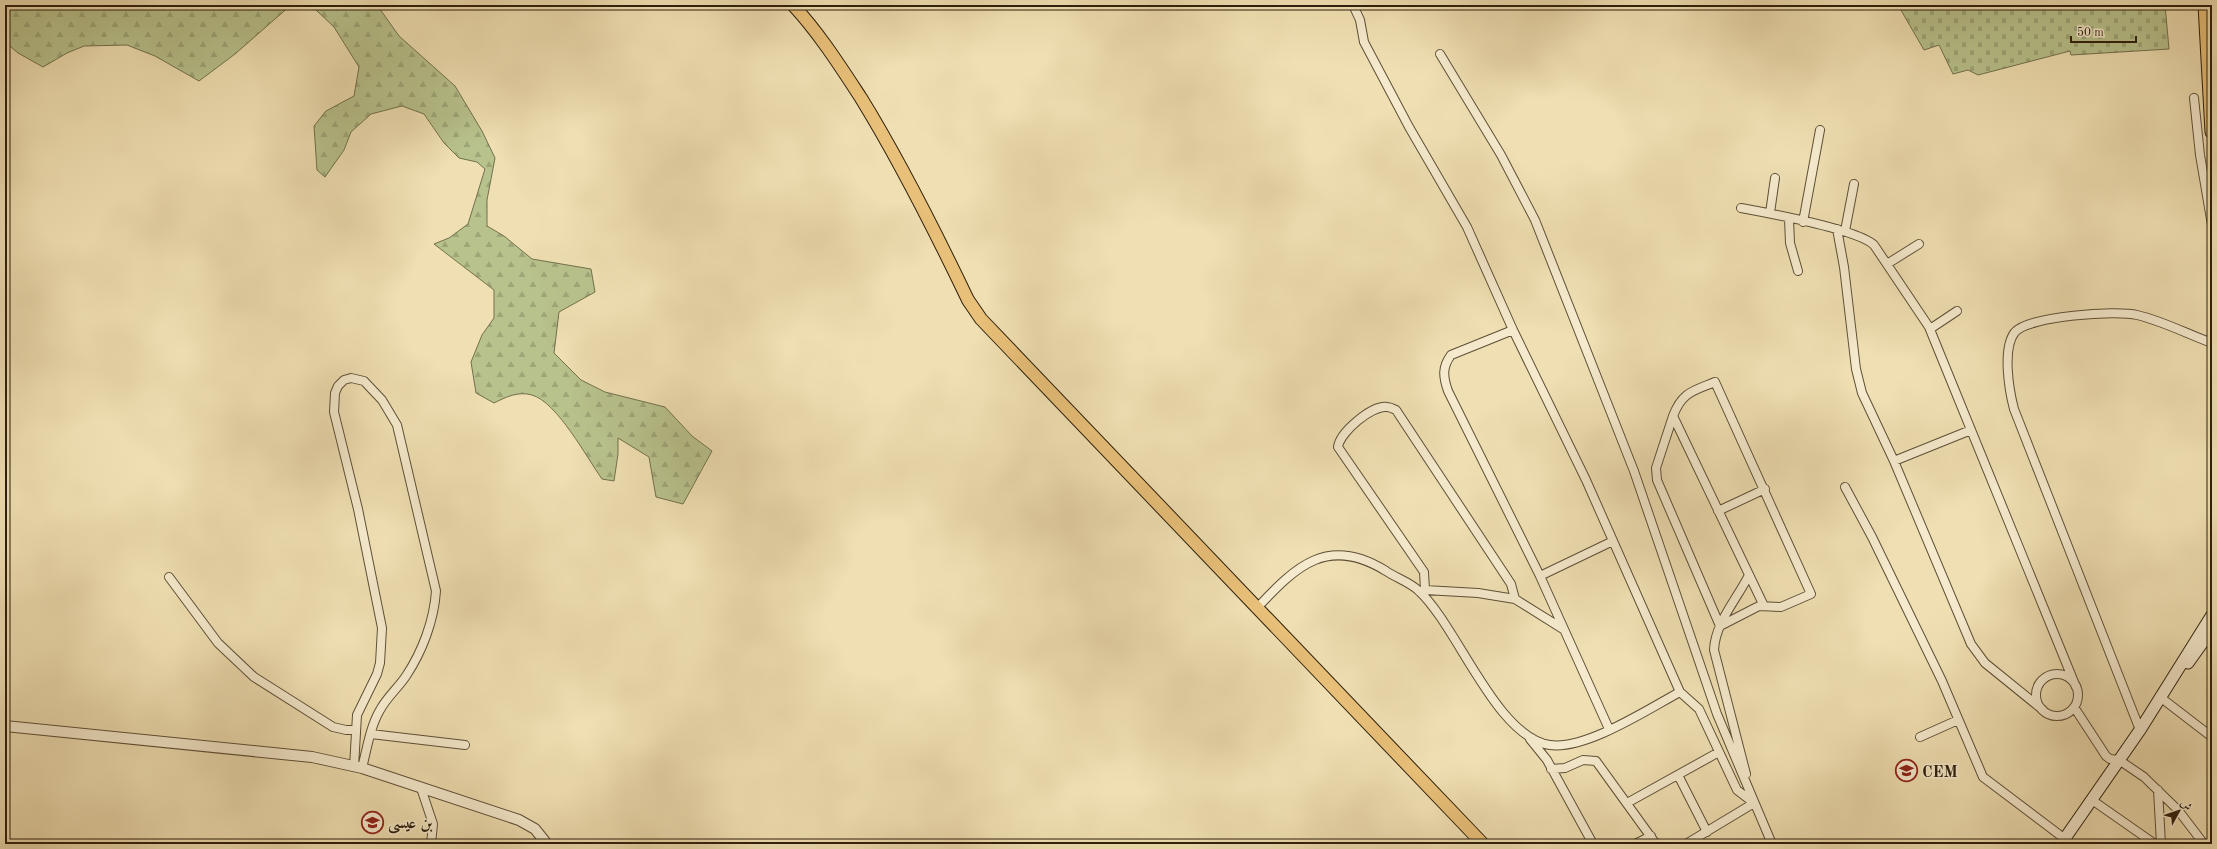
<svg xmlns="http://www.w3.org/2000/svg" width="2217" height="849" font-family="'Old Standard TT',Amiri,serif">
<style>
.forest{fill:url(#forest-firs);stroke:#72704c}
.cemetery{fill:url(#cemetery-stones);stroke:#72704c}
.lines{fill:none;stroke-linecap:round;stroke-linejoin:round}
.minor-casing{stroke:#5e4f36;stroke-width:10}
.tertiary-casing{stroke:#5e4f36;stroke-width:12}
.secondary-casing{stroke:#2d1f0c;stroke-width:13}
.primary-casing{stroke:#2d1f0c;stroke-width:14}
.trunk-casing{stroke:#2d1f0c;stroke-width:15}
.minor{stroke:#f5eacd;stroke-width:8}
.tertiary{stroke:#f5eacd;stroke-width:10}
.secondary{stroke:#f5eacd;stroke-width:11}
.primary{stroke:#e8c079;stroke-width:12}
.trunk{stroke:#e8c079;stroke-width:13}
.labels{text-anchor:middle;stroke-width:3;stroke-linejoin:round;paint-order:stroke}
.poi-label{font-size:16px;font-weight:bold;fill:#2d1f0c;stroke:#f5eacd;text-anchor:start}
</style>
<defs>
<pattern id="forest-firs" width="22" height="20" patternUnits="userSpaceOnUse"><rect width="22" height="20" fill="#b8c28d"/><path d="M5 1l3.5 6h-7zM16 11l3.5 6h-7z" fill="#9ea678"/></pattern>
<pattern id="cemetery-stones" width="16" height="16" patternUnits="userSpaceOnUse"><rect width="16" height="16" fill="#b8c28d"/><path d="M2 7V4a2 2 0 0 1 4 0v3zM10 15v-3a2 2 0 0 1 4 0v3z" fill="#9ea678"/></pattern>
</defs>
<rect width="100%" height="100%" fill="#efdfb2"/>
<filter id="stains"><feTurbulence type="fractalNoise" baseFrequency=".005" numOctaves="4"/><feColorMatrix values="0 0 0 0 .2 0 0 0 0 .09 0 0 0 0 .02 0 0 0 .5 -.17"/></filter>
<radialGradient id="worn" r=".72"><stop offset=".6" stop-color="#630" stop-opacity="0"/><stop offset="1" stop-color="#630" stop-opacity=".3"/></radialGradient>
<path class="forest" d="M5,5h372l22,31 56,50 27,45 13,27 -8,42v26l17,10 28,23 59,10 4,23 -36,20 -5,41 27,27 24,12 60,15 27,29 20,15 -29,53 -27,-7 -7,-40 -31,-19v16l-4,27 -12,-2c-15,-21 -45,-77 -70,-84 -14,-4 -26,2 -38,8l-18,-10 -5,-31 11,-27 12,-17v-28l-60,-46 15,-6 19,-14 17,-55 -8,-7 -18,-4 -15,-15 -20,-29 -22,-8 -31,8 -20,18 -7,18 -19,27 -8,-7 -3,-44 12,-15 28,-15 5,-29 -25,-40 -19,-18 -24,-4 -56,49 -36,27 -44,-25 -28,-11 -43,1 -17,7 -24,14 -25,-14 -13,-11z"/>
<path class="cemetery" d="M1898,5h267l4,44 -98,6 -1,-4 -92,24 -10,-5 -15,4 -14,-29 -15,5z"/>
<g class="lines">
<defs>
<path id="minor" d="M1353,5l7,15 4,22 45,85 58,100 46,103 73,150 94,212 19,17 38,81 17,13
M1440,54l61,101 34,65 99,251 83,243 55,130
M2194,98l6,57 12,70
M1741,208c27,5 116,21 133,37l55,82 147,360
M1770,213l5,-35
M1789,219l1,24 8,28
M1803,222l17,-92
M1837,229l7,38 12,102 6,24 32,68 77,183 14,19 58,47
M1845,231l9,-47
M1887,264l32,-20
M1930,329l27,-18
M1513,330l-62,25c-9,12 -8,22 -3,36l92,185 69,153
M1673,416l-17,52 1,12 63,146 39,-20 22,1 30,-13 -96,-212c-22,9 -33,10 -42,34l91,190
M1894,461l77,-31
M1845,487l27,50 70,144 41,96 82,62
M1718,511l47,-22
M1540,576l73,-35
M169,577l49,66 36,34 79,50 13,3h9
M1425,590l53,3 37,6
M1419,591l6,-1 -1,-18 -86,-125c2,-15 34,-42 49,-40 3,0 7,2 9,3l115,174 4,15 48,30
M1257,608c39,-42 71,-73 129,-37 10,7 24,11 33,20 39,36 77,146 131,154 36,5 98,-36 130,-53
M2036 695a21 21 0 1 1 42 0a21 21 0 1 1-42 0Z
M2160,697l52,40
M2074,707l32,49 4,3 9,1 25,17 34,33 26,34
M2140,730l-126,-321c-5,-19 -12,-61 1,-77 14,-16 102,-22 122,-17 26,6 50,19 75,28
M371,734l94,11
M1920,737l38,-17
M1530,739l17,21 46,84
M354,767l3,-52 20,-41 3,-11 2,-35 -24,-119 -24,-97 1,-19 3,-7 6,-6 7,-2 13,3 18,19 15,25 39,166c-2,30 -14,61 -30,85 -8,12 -19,21 -26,34 -10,17 -13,39 -18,58
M1551,769l14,-1 18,-8 13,1 60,83
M1746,774l-32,-124c1,-27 23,-51 35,-75
M1678,775l29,57
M421,788l12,36 -2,20
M2158,790l3,54
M2092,800l63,44
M1627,803l92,-51
M1635,844l16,-8
M1686,844l68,-41"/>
<path id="tertiary" d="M5,726l307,31 50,11 157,52 16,9 12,15"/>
<path id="secondary" d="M2188,663l20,-28
M2061,844l79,-114 72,-115"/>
<path id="primary" d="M793,5c26,28 47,61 68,93 40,65 74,133 107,202l13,19 502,525"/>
<path id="trunk" d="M2205,5l7,127"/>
</defs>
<use href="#minor" class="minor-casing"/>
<use href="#tertiary" class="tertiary-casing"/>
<use href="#secondary" class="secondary-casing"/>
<use href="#primary" class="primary-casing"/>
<use href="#trunk" class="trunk-casing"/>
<use href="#minor" class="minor"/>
<use href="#tertiary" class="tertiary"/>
<use href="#secondary" class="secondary"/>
<use href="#primary" class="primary"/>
<use href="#trunk" class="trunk"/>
</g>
<defs>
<symbol id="school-ring" viewBox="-11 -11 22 22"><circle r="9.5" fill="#f5eacd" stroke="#8f2418" stroke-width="1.5"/><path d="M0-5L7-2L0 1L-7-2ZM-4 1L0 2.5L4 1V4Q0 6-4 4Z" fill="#8f2418"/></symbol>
</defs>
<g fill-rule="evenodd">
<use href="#school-ring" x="1894" y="758" width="25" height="25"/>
<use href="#school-ring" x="360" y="810" width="25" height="25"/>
</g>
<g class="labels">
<g class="poi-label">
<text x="1922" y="777">CEM</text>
<text x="388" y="828">بن عيسى</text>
</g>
</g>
<rect width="2217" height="849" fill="none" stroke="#efdfb2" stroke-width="20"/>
<rect x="6" y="6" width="2205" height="837" fill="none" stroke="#2d1f0c" stroke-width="2"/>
<rect x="10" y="10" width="2197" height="829" fill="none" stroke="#2d1f0c"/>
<g transform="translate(2179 811) rotate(50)" stroke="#f5eacd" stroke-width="3" paint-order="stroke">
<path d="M0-3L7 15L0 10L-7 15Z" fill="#2d1f0c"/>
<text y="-6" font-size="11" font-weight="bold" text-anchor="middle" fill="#2d1f0c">ش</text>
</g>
<path d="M2071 36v6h65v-6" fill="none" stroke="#2d1f0c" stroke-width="2"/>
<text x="2077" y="36" font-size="12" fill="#2d1f0c" stroke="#f5eacd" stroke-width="3" paint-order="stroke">50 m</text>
<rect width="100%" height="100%" filter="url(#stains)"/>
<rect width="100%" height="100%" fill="url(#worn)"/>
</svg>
